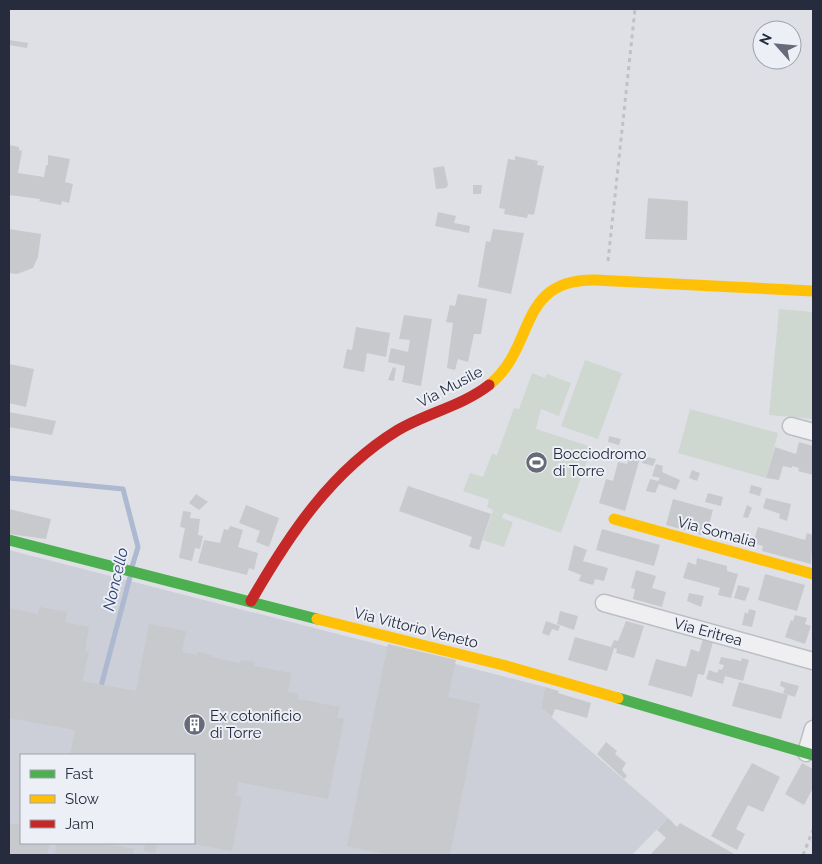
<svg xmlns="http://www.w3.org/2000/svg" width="822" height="864" font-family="Raleway,sans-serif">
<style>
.built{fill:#cdcfd8;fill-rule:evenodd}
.green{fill:#ced8d0}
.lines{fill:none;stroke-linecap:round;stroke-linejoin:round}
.stream{stroke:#adb8d1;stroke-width:5}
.building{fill:#c7c9cd}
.street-casing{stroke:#bdbec3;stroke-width:19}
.path{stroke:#c0c1c6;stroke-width:3;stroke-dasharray:4 4;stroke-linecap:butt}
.street{stroke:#efeff2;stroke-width:16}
.fast{stroke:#4caf50;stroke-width:11}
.slow{stroke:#ffc107;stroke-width:11}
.jam{stroke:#c62828;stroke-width:11}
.labels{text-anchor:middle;stroke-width:4;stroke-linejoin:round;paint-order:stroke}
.street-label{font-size:15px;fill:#262b3e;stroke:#eceff5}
.poi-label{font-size:15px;fill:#262b3e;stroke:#eceff5;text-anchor:start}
.water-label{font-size:16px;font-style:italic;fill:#2f4373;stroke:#eceff5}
</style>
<rect width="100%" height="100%" fill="#dfe0e5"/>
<path class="built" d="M9,550l536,137 -4,21 127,110 -36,37h-623zM21,755h173v88h-173z"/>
<path class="green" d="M779,309l34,3v107l-44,-4z
M585,360l37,13 -24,66 -37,-13z
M532,373l13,5 2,-4 24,9 -12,33 -18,-7 -5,20 56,18 -31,86 -57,-20 -2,5 11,4 -9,25 -21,-7 10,-30 -6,-3 2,-7 -26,-9 7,-18 13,4 9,-23 5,1 17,-47 5,1z
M690,409l88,24 -12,45 -88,-25z"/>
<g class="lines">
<path class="stream" d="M9,478l114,11 15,58 -6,20
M100,690l30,-113"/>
</g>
<path class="building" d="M9,40l19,3 -1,5 -18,-3z
M9,145l10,2v3l3,1 -4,22 26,4 2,-12h2v-10l22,4 -5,23 8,2 -4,19 -7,-2 -1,4 -22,-4 1,-2 -31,-4z
M515,156l23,5 -1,4 7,1 -10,49 -6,-1 -1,4 -23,-4 1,-5 -6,-1 9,-49 7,1z
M444,166l4,19 -2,3 -10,1 -3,-21z
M473,185h9l-1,9h-8z
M648,198l40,3 -1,39 -42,-1z
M438,212l18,4 -2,7 16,3 -1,7 -34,-7z
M9,229l32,5 -3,23 -5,11 -16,6 -8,-1z
M493,229l31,4 -13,61 -33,-7 8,-46 4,1z
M458,294l29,5 -6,35h-7l-6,28 -10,-3 -3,11 -8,-2 6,-45 -7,-1 4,-17 5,1z
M404,315l28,4 -11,67 -19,-4 3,-16 -17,-4 3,-14 17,4 2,-12 -11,-1z
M356,327l34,6 -4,24 -19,-4 -3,19 -21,-4 4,-19 5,1z
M9,364l25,5 -8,38 -17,-4z
M393,367l3,1 -2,13 -6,-1z
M9,412l47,9 -4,14 -43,-8z
M609,436l12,3 -2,6 -11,-3z
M799,442l14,4v29l-15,-4 1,-3 -7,-2v2l-9,-2 -4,14 -13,-2 9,-31 21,7z
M631,451l10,3 -16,57 -26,-8 7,-24 7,2 5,-19 9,2z
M644,456l12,3 -3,7 -11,-3z
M656,464l7,2 -1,6 18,8 -4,10 -17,-6 -4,9 -9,-2 4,-12 8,2 2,-3 -8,-2z
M692,470l8,3 -3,8 -8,-3z
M751,485l11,3 -2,8 -11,-3z
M408,486l83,28 -12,36 -10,-3 3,-10 -73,-26z
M708,493l15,4 -2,9 -16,-4z
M196,494l12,8 -9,8 -10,-7z
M766,498l25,6 -4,17 -8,-3 1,-4 -17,-6z
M673,499l40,11 -7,26 -40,-11z
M246,505l33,13 -10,29 -13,-5 4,-11 -21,-8z
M747,505l5,3 -4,10 -5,-1z
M9,509l42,10 -5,20 -37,-5z
M183,511l8,1 -1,6 10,1 -2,16 5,1 -3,13 -5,-1 -3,13 -13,-3 6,-30 -5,-1z
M230,526l13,4 -5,17 20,6 -4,17 -5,-2 -2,7 -49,-12 6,-23 16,3 4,-14 4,1z
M758,527l47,13 2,-7 6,2 -2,29 -49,-13 1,-5 -10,-3z
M602,529l58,16 -6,21 -58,-16z
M574,545l13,5 -4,11 25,7 -4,13 -9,-2 -2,6 -14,-4 2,-6 -13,-5z
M697,558l30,8v5l11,3 -7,24 -13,-3 2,-7 -37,-10 5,-16 8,3z
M636,570l20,6 -4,12 14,4 -4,15 -29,-8 2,-10 -4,-1z
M765,574l40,11 -8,26 -39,-11z
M738,585l12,3 -5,13 -11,-3z
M689,593l15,3 -3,11 -14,-6z
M40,607l27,5 -2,10 24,5 -4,24 4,1 -7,29 54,10 13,-67 37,7 -4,21 15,3 1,-3 14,3 -1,2 29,6 1,-3 14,2 -1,4 37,7 -3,19 10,2v5l42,8 -3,10 7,2 -16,80 -90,-17 -2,13 6,2 -10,54 -38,-7v-89h-124l5,-25 -66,-12v-110l29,6z
M749,609l7,2 -4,16 -10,-2 3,-13 3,2z
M560,611l18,5 -4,14 -17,-6z
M795,615l12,3 -2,6 6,2 -6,18 -20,-7 6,-17 2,1z
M546,621l14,5 -2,5 -6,-2 -3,7 -7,-3z
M626,621l18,5 -10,32 -18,-5 1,-4 -3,-1 -7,23 -39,-11 7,-23 36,10 3,-7 4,1z
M703,639l10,3 -9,33 -6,-1 -6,23 -44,-12 8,-26 30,8 5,-18 8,3z
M388,644l68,16 -8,37 32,7 -30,151h-60l-43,-9z
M721,657l20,4 1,-3 7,2 -6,21 -18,-5 -2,8 -17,-5 3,-9 8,3 2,-4 3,1 2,-5 -5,-1z
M781,681l18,5 -4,11 -12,-4 2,-5 -5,-2z
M739,682l49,13 -7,24 -49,-13z
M545,687l14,4 -1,2 33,10 -4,15 -32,-9 -3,8 -11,-9z
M606,742l11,9 -2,3 11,9 -4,7 5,6 -3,3 -27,-25z
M752,763l28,14 -17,35 -15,-7 -12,24 9,5 -8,16 -26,-14z
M802,763l11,6v19l-9,17 -19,-11z
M668,818l9,9 3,-4 56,32h-86l16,-17 -9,-8z
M9,823l12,2v18h29l-3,12h-38z
M56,843h45l33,6 -1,6h-78z
M145,843h12l-2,10 -11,-2z"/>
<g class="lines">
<defs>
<path id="street" d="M791,426l22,6
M604,603l209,58
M806,753l7,-24"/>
</defs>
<use href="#street" class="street-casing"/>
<path class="path" d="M608,261l27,-252
M803,855l10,-25"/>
<use href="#street" class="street"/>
<path class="fast" d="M9,540l308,79
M618,698l195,57"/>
<path class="slow" d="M489,385c48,-38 27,-106 106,-105l218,11
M614,519l199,55
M317,619l186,46 115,33"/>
<path class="jam" d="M251,601c38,-66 80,-130 147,-171 29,-17 64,-24 91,-45"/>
</g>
<defs>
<symbol id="stadium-disc" viewBox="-11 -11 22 22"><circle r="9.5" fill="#676a78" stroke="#eceff5"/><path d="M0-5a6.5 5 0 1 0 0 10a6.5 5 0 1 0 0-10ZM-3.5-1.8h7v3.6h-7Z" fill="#fff"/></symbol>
<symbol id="building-disc" viewBox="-11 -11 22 22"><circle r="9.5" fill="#676a78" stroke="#eceff5"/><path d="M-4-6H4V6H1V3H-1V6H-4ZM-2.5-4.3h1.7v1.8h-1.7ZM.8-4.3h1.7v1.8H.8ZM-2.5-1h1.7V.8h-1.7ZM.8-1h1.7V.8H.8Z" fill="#fff"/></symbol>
</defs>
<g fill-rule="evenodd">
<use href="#stadium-disc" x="524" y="450" width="25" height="25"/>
<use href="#building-disc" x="182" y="712" width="25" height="25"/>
</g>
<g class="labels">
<g class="street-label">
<text transform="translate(450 387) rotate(-28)" y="5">Via Musile</text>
<text transform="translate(717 532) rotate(15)" y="5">Via Somalia</text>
<text transform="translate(416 628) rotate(14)" y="5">Via Vittorio Veneto</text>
<text transform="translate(708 632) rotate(15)" y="5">Via Eritrea</text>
</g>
<g class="poi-label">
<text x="553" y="459">Bocciodromo<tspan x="553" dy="17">di Torre</tspan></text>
<text x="210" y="721">Ex cotonificio<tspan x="210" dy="17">di Torre</tspan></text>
</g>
<g class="water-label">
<text transform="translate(115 579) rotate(-77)" y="6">Noncello</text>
</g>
</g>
<rect width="822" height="864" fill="none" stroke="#262b3e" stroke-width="20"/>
<rect x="20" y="754" width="175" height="90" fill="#eceff5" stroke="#9da1ac"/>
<rect x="30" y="770" width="25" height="8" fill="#4caf50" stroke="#9da1ac"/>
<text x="65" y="779" font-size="15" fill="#262b3e">Fast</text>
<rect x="30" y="795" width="25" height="8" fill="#ffc107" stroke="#9da1ac"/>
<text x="65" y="804" font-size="15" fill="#262b3e">Slow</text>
<rect x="30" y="820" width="25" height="8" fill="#c62828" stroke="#9da1ac"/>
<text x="65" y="829" font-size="15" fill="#262b3e">Jam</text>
<g transform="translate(777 45) rotate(297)"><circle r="24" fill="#eceff5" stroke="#9da1ac"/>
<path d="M0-4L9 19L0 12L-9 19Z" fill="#676a78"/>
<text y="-8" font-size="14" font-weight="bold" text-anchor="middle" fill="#262b3e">N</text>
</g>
</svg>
